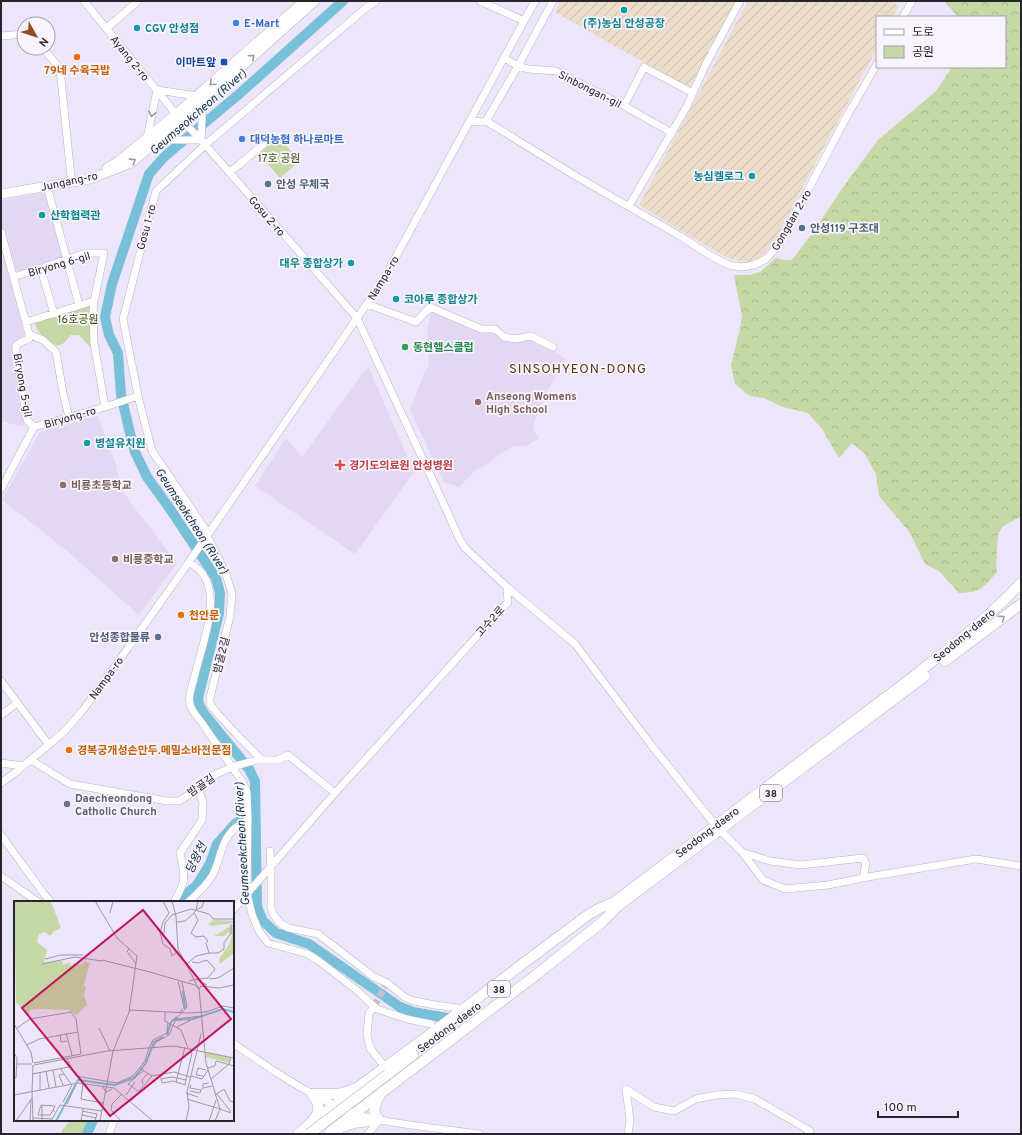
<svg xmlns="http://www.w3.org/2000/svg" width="1022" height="1135" font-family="Overpass,'Noto Sans KR',sans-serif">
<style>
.industrial{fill:url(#industrial-furrows)}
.built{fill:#e3d8f4}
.green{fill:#c6d8a6}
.forest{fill:url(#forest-crowns)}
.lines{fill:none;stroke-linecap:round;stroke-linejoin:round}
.river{stroke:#77c0d7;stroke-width:10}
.minor-tunnel{stroke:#c5bed1;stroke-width:7;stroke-dasharray:7 3.5;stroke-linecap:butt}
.minor-casing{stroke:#bcb3c7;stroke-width:8}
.major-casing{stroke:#bcb3c7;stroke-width:10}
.highway-casing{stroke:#bcb3c7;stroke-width:11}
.minor{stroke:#fff;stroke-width:7}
.major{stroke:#fff;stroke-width:9}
.highway{stroke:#fff;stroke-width:10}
.highway-bridge-casing{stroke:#bcb3c7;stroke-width:11;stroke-linecap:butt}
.highway-bridge{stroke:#fff;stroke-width:10}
.oneway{stroke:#9e9ca0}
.culture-dot{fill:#0f9aa8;stroke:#f8f4fd;stroke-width:1.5}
.shop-dot{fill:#3f7fe0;stroke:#f8f4fd;stroke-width:1.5}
.food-dot{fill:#e8710a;stroke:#f8f4fd;stroke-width:1.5}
.transit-dot{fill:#1a4fb4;stroke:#f8f4fd;stroke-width:1.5}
.service-dot{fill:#5c6f8a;stroke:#f8f4fd;stroke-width:1.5}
.leisure-dot{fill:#2e9e5b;stroke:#f8f4fd;stroke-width:1.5}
.education-dot{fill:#8d6e63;stroke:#f8f4fd;stroke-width:1.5}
.health-dot{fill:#e0444e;stroke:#f8f4fd;stroke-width:1.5}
.worship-dot{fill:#6b7280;stroke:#f8f4fd;stroke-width:1.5}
.labels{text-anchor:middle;stroke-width:3.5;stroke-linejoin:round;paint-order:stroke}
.shield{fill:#f8f4fd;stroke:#66626a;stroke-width:1}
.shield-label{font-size:10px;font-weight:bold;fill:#27242b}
.shop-label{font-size:11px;font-weight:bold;fill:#366cbe;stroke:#f8f4fd;text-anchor:start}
.culture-label{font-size:11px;font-weight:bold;fill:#0d838f;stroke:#f8f4fd;text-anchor:start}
.street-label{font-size:11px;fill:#27242b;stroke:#f8f4fd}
.transit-label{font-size:11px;font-weight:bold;fill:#164399;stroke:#f8f4fd;text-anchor:end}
.food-label{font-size:11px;font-weight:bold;fill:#c56008;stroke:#f8f4fd;text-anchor:start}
.park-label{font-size:11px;fill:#3d4e0f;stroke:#f8f4fd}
.service-label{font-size:11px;font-weight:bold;fill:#4e5e75;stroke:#f8f4fd;text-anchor:start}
.leisure-label{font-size:11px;font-weight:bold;fill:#27864d;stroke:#f8f4fd;text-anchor:start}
.education-label{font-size:11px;font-weight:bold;fill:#785e54;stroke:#f8f4fd;text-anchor:start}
.health-label{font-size:11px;font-weight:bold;fill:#be3a42;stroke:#f8f4fd;text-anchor:start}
.worship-label{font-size:11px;font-weight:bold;fill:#5b616d;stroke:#f8f4fd;text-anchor:start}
.water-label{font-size:12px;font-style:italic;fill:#0f333d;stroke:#f8f4fd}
.quarter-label{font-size:13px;letter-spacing:1px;fill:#5f3012;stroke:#f8f4fd}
.inset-river{fill:none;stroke:#77c0d7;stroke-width:2}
.inset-road{fill:none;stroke:#9e98a7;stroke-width:1}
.view{fill:#c2185b;fill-opacity:0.15;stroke:#c2185b;stroke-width:2}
.inset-edge{fill:none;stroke:#27242b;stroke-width:2}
</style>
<defs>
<pattern id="industrial-furrows" width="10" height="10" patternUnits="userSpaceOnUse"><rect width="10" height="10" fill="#ebddca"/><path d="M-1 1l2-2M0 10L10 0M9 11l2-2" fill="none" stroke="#cabeae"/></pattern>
<pattern id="forest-crowns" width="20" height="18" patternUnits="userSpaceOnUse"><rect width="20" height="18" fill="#c6d8a6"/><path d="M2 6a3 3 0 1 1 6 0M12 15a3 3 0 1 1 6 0" fill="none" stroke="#aab98f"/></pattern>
</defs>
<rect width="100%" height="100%" fill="#ede5fa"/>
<path class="industrial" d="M560,1h177l-48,87 -134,-76z
M748,1h142l9,5 -6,11h-16v31l-105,197 -11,12 -13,5 -16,-3 -14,-6 -79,-48z"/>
<path class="built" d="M48,192l15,66 -53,20 15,57 -13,13 12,79 -23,-6v-221z
M432,309l59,22 12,9 28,-4 35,23 -20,34 -11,27 -2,10 6,8 -11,7 -17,2 -37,25 -15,15 -15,-5 -34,-72 15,-39 4,-6 -2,-34z
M368,366l46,106 -59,82 -100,-68 31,-48 16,19z
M98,416l18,48 2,14 10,21 49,64 -38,52 -73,-65 -64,-50 38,-68z"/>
<path class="green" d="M278,137l22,24 -20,17 -21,-24z
M78,303l15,3 -1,43 -13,-14h-8l-7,8 -7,3c-10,-7 -22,-12 -22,-26z
M71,1120h20l-6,14h-24l2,-5z"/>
<path class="forest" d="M944,1h77v516l-3,1 -15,8 -5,8 -2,31 1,7c-14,16 -16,20 -38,21l-20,-22 -14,-7 -15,-31 -31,-37 -3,-22 -11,-20 -13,-11 -13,15 -17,-29 -14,-16 -25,-6 -19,-9 -14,-2 -4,-3 -11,-9 -4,-19 8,-32 3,-17 -8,-41h16l10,-3 16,-14 8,2h8l22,-29 27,-41 37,-50 58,-49 16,-24h53v-50h-47z"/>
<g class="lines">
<path class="river" d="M343,1l-105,94 -74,62 -15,17 -37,110 -7,33 4,18 9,18 3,42 9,38 5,19 12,25 21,29 48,72 4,15 -1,20 -21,85 1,7 6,10 44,54 6,12 2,126 6,14 13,12 33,11 91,63 13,5 34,6
M178,902l2,-3 17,-14 13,-21 7,-20 18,-20 20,-14
M87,1134l6,-14"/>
<path class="minor-tunnel" d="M374,1006l13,-23"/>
<defs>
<path id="minor" d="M84,1l92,113 25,26 156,178 84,180 18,40 6,10 42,39 1,15 -173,191 -102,117
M480,1l44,20
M903,17l9,-16
M107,28l31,-27
M1,36l23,-2
M43,48l17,21 11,108
M504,58l14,8 10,3 28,2 70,36 46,26
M624,106l20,-39 49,26
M486,121l93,57 101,58 31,20 18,9 12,2 13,-2 12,-6 9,-10 32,-57 40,-76 30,-52
M486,121l32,-55 35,-65
M469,122l17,-1
M147,138l10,-48 40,6
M158,140h43
M201,140l2,-39
M229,172l10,-7 35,-30
M47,186l32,119
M629,206l58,-100 19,-42 34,-63
M1,232l28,102v5l-8,3 -5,4v7l11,67 7,7
M41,269l13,45
M14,277l72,-24h18l-10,48 -1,12 1,30 11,64
M367,304l49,18 14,-15 51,22h14l9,8 11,2 16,-3 22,11
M26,322l68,-21
M29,334l14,6 13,12 7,41 6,24
M1,489l33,-62 71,-20 33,-11
M208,533l-56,-82 -14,-55 -15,-77 33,-128 49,-46 162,-138 9,-6
M207,535l19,39 6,20 -2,22 -20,82v6l7,9 20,22 25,25
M507,587l68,57 77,102 63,79 27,27 21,28 22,9 43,-4 40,-8 108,-18 45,7
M1,681l48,64
M1,715l16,-12
M31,760l39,24 97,17h12l19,-12 18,-15 19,-8 22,-6h21l10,-5 47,38
M1,763l22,3
M1,783l15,-11 49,-41 18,-21 20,-27 86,-121 168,-244 24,-34 154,-283
M248,820l-1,73 5,21 7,17 9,12 40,11 11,7 40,31 10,10 8,7 30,10 24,5
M1,835l43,59 7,8
M270,851l1,16v41l2,6 8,10 8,4 29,6 56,43 13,6 19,15 8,3 21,4 22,3
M742,852l28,9 30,4 63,-7 3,6 -3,14
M1,876l37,26
M174,902c13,-22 11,-25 6,-49l22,-33 1,-18 -5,-13
M188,902c9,-8 18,-16 24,-26 9,-16 8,-35 23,-48 4,-3 9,-5 13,-8v-2l-1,-26 -5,-11c-14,-19 -27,-39 -40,-58 -5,-7 -11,-12 -12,-20 -2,-7 2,-17 4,-24 6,-29 27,-76 10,-103 -3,-6 -10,-10 -15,-14
M374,1006l-5,8 -2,20 3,14 15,19
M233,1043c29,20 59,41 91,57 10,5 20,10 31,14 40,11 82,14 124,20
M109,1134l5,-14
M368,1134l11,-14
M628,1134l2,-14 -4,-31 28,18 20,4 22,-12 20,-4 20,-1 19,5 55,32 -2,3"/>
<path id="major" d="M107,168l13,-8 56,-46 128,-113
M1,194l89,-15 41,-16 51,-43 133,-119
M612,903l308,-232
M615,909l311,-233"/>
<path id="highway" d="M945,661l76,-57
M920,671c36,-27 70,-55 101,-88
M388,1074l25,-19
M312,1094h27l18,-6 76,-56 92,-70 63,-47 12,-7 12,-5
M379,1120c-9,-10 -3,-17 2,-27l155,-118 66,-53 13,-13
M312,1122l39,-29
M340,1128l14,-5 25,-3
M330,1132l50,-38
M298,1134c9,-8 25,-18 19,-32 -1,-3 -4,-6 -5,-8"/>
</defs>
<use href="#minor" class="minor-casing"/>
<use href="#major" class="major-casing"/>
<use href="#highway" class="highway-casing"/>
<use href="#minor" class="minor"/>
<use href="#major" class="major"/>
<use href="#highway" class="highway"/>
<defs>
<path id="highway-bridge" d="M309,1134l79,-60"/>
</defs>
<use href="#highway-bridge" class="highway-bridge-casing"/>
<use href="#highway-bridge" class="highway-bridge"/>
</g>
<defs><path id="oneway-chevron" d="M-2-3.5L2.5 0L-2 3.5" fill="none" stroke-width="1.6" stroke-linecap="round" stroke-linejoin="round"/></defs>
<g class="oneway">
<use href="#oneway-chevron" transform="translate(252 57) rotate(-42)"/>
<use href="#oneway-chevron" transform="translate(212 83) rotate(138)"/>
<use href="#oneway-chevron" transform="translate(152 114) rotate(102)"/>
<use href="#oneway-chevron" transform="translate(133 161) rotate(-33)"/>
<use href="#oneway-chevron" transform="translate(1002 618) rotate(-37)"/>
</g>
<g class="culture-dot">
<circle cx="624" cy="10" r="4"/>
<circle cx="137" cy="28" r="4"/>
<circle cx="752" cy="176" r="4"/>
<circle cx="42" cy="215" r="4"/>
<circle cx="351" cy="263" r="4"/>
<circle cx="396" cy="299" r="4"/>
<circle cx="87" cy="443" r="4"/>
</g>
<g class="shop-dot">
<circle cx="236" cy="23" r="4"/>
<circle cx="242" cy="139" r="4"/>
</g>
<g class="food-dot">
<circle cx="77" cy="57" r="4"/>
<circle cx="181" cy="615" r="4"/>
<circle cx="69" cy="750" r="4"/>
</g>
<rect class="transit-dot" x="220" y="58" width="8" height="8" rx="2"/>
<g class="service-dot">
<circle cx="268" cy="184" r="4"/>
<circle cx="802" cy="228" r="4"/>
<circle cx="158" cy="637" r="4"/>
</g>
<circle class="leisure-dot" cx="405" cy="347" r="4"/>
<g class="education-dot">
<circle cx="478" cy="402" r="4"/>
<circle cx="63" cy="485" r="4"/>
<circle cx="115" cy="559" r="4"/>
</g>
<path class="health-dot" d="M338 459h4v4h4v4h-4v4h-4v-4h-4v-4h4z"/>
<circle class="worship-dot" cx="67" cy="804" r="4"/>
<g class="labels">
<g class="shield">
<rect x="760" y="785" width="22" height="16" rx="3"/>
<rect x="488" y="981" width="22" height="16" rx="3"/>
</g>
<g class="shield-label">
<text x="771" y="797">38</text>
<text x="499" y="993">38</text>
</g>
<g class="shop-label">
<text x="244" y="27">E-Mart</text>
<text x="250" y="143">대덕농협 하나로마트</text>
</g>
<g class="culture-label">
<text x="624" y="27" text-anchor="middle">(주)농심 안성공장</text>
<text x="145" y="32">CGV 안성점</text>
<text x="744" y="180" text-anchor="end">농심켈로그</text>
<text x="50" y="219">산학협력관</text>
<text x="343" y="267" text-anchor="end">대우 종합상가</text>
<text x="404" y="303">코아루 종합상가</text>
<text x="95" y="447">병설유치원</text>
</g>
<g class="street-label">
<text transform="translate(130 58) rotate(51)" y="4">Ayang 2-ro</text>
<text transform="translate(590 89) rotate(27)" y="4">Sinbongan-gil</text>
<text transform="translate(69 181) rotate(-12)" y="4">Jungang-ro</text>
<text transform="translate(267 216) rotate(49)" y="4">Gosu 2-ro</text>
<text transform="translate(791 220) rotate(-60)" y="4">Gongdan 2-ro</text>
<text transform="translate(146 227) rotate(-75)" y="4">Gosu 1-ro</text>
<text transform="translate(59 264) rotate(-16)" y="4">Biryong 6-gil</text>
<text transform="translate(383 278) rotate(-59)" y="4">Nampa-ro</text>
<text transform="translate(23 385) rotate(80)" y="4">Biryong 5-gil</text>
<text transform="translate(70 417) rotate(-16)" y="4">Biryong-ro</text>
<text transform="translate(490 621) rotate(-48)" y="4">고수2로</text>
<text transform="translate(964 635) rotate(-40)" y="4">Seodong-daero</text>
<text transform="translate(221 655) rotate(-76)" y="4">밤골2길</text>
<text transform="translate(106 678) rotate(-54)" y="4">Nampa-ro</text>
<text transform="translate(201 785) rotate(-35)" y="4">밤골길</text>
<text transform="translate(707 832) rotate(-37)" y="4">Seodong-daero</text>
<text transform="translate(449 1027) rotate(-37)" y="4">Seodong-daero</text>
</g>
<g class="transit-label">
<text x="216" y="66">이마트앞</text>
</g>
<g class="food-label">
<text x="77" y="74" text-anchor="middle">79네 수육국밥</text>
<text x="189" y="619">천안문</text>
<text x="77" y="754">경복궁개성손만두.메밀소바전문점</text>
</g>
<g class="park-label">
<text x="279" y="162">17호 공원</text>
<text x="78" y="323">16호공원</text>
</g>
<g class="service-label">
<text x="276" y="188">안성 우체국</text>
<text x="810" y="232">안성119 구조대</text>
<text x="150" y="641" text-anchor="end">안성종합물류</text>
</g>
<g class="leisure-label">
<text x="413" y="351">동현헬스클럽</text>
</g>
<g class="education-label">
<text x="486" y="400">Anseong Womens<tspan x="486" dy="13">High School</tspan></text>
<text x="71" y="489">비룡초등학교</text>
<text x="123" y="563">비룡중학교</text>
</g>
<g class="health-label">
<text x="349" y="469">경기도의료원 안성병원</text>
</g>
<g class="worship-label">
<text x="75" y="802">Daecheondong<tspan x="75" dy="13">Catholic Church</tspan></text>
</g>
<g class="water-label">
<text transform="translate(198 112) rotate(-41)" y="4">Geumseokcheon (River)</text>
<text transform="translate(192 521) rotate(57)" y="4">Geumseokcheon (River)</text>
<text transform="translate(242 844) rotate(-93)" y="4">Geumseokcheon (River)</text>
<text transform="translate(196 858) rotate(-63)" y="4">당왕천</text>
</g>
<g class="quarter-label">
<text x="578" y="373">SINSOHYEON-DONG</text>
</g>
</g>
<g transform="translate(14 901)">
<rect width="220" height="220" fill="#ede5fa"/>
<path d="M191,151l25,5 -1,6 -23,-6z" fill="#c6d8a6"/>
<path d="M0,0h35l3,3 9,24 -7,3 -4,5 -5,-4 -6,2 -2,8 10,8 -3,12 18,-1 1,4 6,-3 3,4 1,-3 8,1 4,-3 5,2 -6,22 2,3 -2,7 3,10 -11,10 -7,-5 -30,-1 -9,1 -1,6 -13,-14zM200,19l20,1v2l-22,3 -4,-2zM220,23v29l-14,11 -1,-5 10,-14 3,-9 -3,-4 -5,4h-10z" fill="#c6d8a6"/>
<path class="inset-river" d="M169,90l2,18M160,119l19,-1 30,-10 11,3M153,134l4,-13 6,-5M42,220l22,-41 37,5 19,-7 12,-15 8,-21 9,-5"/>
<path class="inset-road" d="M81,0l22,37 20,18 -8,56M158,0l4,15 2,33 21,40 7,74 14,46 11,4M184,0l-2,9 6,-3 2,-6M182,9l-2,3 4,7 -7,13 5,4 8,-1 4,5 -2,2 3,10h9l6,-4v-6l7,-10v-9M96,12l3,-12M163,21l8,-1 9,-8M146,32l3,-11 6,-9 -6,-12M115,48l-2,2 9,13M164,50l-6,5 -2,-7 -7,-5 -3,-11h4l1,-10 7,-8 19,-6 18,5 4,5h21M31,58l16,-4h22M88,59l52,13M178,61l6,1 9,-3 8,9 -7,9 -9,1M28,63l33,-7 27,4M173,63l9,-8 13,-3M139,72l42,12 4,4 2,-3 18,2 15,-3M195,78l9,-1 16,-10M164,80l6,26 -5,6M175,80l7,-2 11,6M151,111v9l16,9 7,18M162,118l11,-12 -5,-25M0,123l17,28 2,11M163,126l14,-7M3,127l13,-9 41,-7 5,7 5,35M85,127l11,23M52,132l6,22M46,134l1,7 6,-1M13,144l12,-6 39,-7M135,147l4,-8 14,-7 1,-10M139,147l3,-6 13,-7 7,-16 26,-3M0,152l3,5 -1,20h-2M53,158l9,17 41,7 16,-7 12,-15 4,-13M20,162l47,-9M3,163h15M20,164l73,-14 67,-5 60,12M46,167l11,16M126,167l12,8 22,-4 16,5M194,167l7,-2 1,-5 18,5M39,169l3,17M32,170l3,17M18,173l37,-7M146,173l2,9 11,-2 13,4M177,175l11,3 6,-9M189,175l-7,-1 2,-7 8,2M147,178l11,-2 14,3M197,178l18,-15 2,-7M162,181l9,-35M195,182l-6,1v4l9,-2M69,183l-2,15 22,4M129,183l-1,-4 6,-7M171,183l7,-31 -2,-5M49,184l-4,-10 5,-1M177,184l-1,3 11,2 2,-2M89,186l3,5 6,-3M26,189v-18M124,190l-10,-7 16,-14M176,190l10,2 1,-3M18,191l1,29M18,191l1,-27M172,192l12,4M203,193l14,18M0,194l64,-12 36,5 39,33M112,194l9,-13M201,194l9,-6 6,12 4,1M173,198l33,10 -5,12M117,200l21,-25M49,201l9,-17M53,203l9,-20M28,204v10h8l3,-5M68,210l15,3 -2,7M68,214l14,3M19,217l19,1M2,220l16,-23M16,220l1,-21M28,220v-6h-4l3,-10 14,1 -2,4 2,2M37,220l9,-16 42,6M67,220l2,-12M86,220l13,-70 17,-41 58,3 18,-1 17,-6 11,2M107,220l-10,-11 1,-6 10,-10M172,220l3,-14 -2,-15 14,-58M195,220l7,-21"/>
<path class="view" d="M129,9l88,109 -121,97 -88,-108z"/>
<rect width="220" height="220" class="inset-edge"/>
</g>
<rect width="1022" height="1135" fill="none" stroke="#27242b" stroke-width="4"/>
<rect x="876" y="16" width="130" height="52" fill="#f8f4fd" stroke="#a4a1a9"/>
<rect x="884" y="29" width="20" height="6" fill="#ffffff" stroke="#a4a1a9"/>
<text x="912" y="36" font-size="12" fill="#27242b">도로</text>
<rect x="884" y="46" width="20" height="12" fill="#c6d8a6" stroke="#a4a1a9"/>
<text x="912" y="56" font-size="12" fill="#27242b">공원</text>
<g transform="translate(36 36) rotate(129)"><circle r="19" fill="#f8f4fd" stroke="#a4a1a9"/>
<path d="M0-3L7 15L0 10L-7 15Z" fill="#914c21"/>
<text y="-6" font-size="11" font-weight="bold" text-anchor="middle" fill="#27242b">N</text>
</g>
<path d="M878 1111v6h80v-6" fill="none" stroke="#27242b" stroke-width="2"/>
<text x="884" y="1111" font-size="12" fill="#27242b" stroke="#f8f4fd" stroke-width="3" paint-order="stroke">100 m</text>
</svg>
